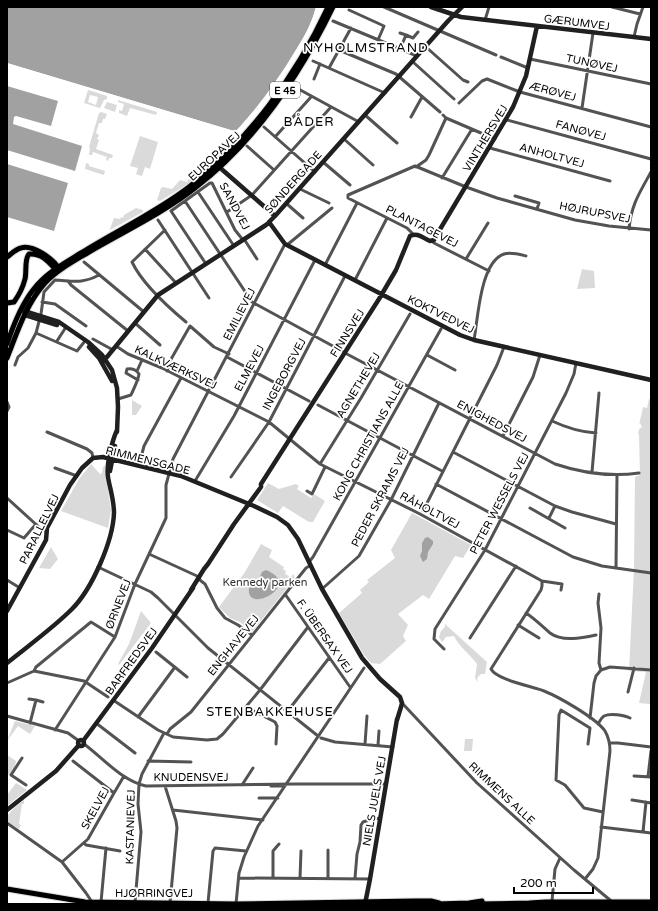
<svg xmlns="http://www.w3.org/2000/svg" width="658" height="911" font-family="'Varela Round',sans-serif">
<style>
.green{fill:#dadada;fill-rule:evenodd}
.water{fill:#a1a1a1}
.pier{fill:#fff}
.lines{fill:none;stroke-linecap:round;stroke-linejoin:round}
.primary-casing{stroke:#dbdbdb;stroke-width:7}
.street{stroke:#535353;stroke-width:3}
.secondary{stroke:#202020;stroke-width:4.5}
.primary{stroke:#000;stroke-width:5}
.labels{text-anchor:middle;stroke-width:3.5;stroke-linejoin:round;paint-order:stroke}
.shield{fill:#fff;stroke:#4c4c4c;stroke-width:1}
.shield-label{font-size:10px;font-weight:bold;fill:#000}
.street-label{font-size:11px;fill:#000;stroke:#fff}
.park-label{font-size:11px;fill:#313131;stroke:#fff}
.quarter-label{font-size:13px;letter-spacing:1px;fill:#000;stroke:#fff}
</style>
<rect width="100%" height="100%" fill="#fff"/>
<path class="green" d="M88,90l19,6v3l-3,1 -4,8 -16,-5zM90,95l8,2 -2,8 -8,-3z
M118,100l39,12 -1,3 -26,-7 -3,8 -8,-3v-3l3,1 2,-7 -6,-2z
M107,102l10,3 -2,7 -11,-4z
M101,112l6,2 -2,5h-2l-1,4h-3l-3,10 3,2 -2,4 2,1 -3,9 17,6 -1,3h-3l-1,3 -2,-1 1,-3 -14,-5 -1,3h-3l1,-7 -1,-1 10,-34z
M140,136l18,6 -8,27 -5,-2 -3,9 -6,-2 2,-6 -8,-2z
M86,163l3,1v2l16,5 -1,4 -19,-6z
M190,177l4,1 -6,6 -28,17 -3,-1 4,-12 2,-1 9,2 8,-9 7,2z
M136,208l7,2v2l-33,18v-1l4,-11 6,1 1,-2 2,1 1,-3z
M582,269l12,2 1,17 -18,1z
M649,399l2,1v304l-12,-1 7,-31 -17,-1 5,-103 1,-91 5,-2 -1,-41h-1l1,-5 3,-2 -2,-4 -1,2 4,-18 4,1z
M132,400l10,6 -6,9h-4z
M91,464l9,10 2,-1 1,-6 2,-2v5l6,40 -3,18 -47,-17 18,-32z
M268,483l11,6 17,-5 3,2 -2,3 14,9 3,-4 11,7 -12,21h-4l-26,-16 -5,7 -21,-13z
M412,513l59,32 -8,13 -8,-2 -26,43 -6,-4 -25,19 10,11 -5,11 3,5 -26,23 -9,-1 -7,-8 -25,-42 23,-20 -2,-3 9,-8 -2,-2 28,-22 -4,-8z
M261,544l11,6 -3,7 15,10 -1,2 3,2 -1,3 6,3 2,-3 2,4 -43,54 -12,-10 -10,-4 -11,-11 26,-35z
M51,547l7,12 -8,10 -11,-1z
M141,611l10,12 -32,42 -1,-1 11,-20z
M445,624l42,38 -2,12h-4l-4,4 1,4 -3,-4 2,-14c-7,-10 -18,-17 -23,-28l-8,1 -4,5 -3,-5 2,-6 4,-4z
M15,721l20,5 -5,8 -12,-8 -11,15z
M465,739h8l-1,12h-8z
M7,755l9,6 -1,5 -5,9h-1l-2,-1z
M16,783l11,7 -20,16v-11z
M24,800v4h-2l-3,20 2,1 -2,4 -12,-8v-5l8,-9z"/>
<path class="water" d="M7,7h309c-4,15 -11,28 -19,42 -18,29 -37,56 -60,81l-3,1 -227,-68z
M7,86l51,15 -7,25 -35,-10 -2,1 -1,7 69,22 -7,25 -68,-21z
M7,164l61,19 -14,48 -47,-14z
M428,537l5,4v3l-5,8 -1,7 -4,3 -3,-6 2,-5v-8l3,-5z
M266,570c38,15 -21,46 -17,18l9,-7 4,-9z"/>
<path class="pier" d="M316,7h2l-3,11 -5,12 -22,37 -26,38 -24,27 -1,-2 23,-26 26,-38 22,-36 5,-13z
M7,63l227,68 -1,2 -226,-68z"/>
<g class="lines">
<defs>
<path id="primary" d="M7,257c4,-3 9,-8 14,-9 11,-4 33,11 38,21
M7,303l7,-1c5,-7 9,-15 11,-23 2,-8 -1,-19 4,-25 13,-1 20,8 27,16
M7,344c6,-18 14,-39 26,-54 13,-17 30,-26 48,-37 35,-22 74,-40 108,-66 60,-47 107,-111 139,-180
M7,358c10,-25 19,-54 38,-75 12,-13 29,-22 44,-31 36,-21 74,-39 106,-64 61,-47 105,-113 138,-181
M7,889l78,13 151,2 179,-3h16l8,2
M437,904l32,-1 13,-2
M479,904l50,-1 17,-1h105"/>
</defs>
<use href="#primary" class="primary-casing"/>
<path class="street" d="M384,7l112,48
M612,7l28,7
M349,10l35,16 -6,14
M485,20l4,-13
M333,21l84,35
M400,33l6,2
M634,37l3,-13 6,-17
M426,47l37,33 5,2
M400,49l6,-14 7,3 5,-6
M339,50l57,24 44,38
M501,57l27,11
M530,59l121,25
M313,61l72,32
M413,62l41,37
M329,68l22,-40
M314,79l6,-15
M293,86l66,36
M459,103l23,-22 5,-2 33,13 131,35
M582,108l11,-75
M365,115l32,28
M443,115l3,3 49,21
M411,117l11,-20
M507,120l144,39
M264,127l51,45
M275,137l36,-40
M344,139l29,26
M247,146l27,24
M490,148l120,33
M323,162l27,23
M416,167l10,-7 3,-5 17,-37
M442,178l30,-49
M300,189l29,14
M198,192l36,54
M515,196l24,7 -2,6
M185,201l67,101 90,49
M287,204l16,14
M227,212l25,-17 79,-88
M158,220l51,78
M629,229c2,-24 11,-37 22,-57
M165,230l-33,32c10,21 36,45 54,60
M413,234l-6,-6 -59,-30v-3l67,-29 51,21 31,11 78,22 34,6 42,4
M244,239l13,20
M432,241l2,2 55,28
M287,245l45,-37
M145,249l31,34
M466,259l22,-36
M84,262l60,50
M206,264l-35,-53 39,-28h2l23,47 8,10
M325,265l32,-62
M355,280l32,-62
M68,281l3,4 57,46
M42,302l13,2 31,22
M135,323l25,22
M36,333l41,18 8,-10
M93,339l20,11
M474,340c4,-21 6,-78 30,-86 7,-2 14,0 22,2
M57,341l9,-14
M116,346l12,8 34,14 107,54 51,42 100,50 122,67 20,3 -1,6
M345,353l210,111c27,9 56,13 84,9
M427,355l28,15
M227,357l82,44
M15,365l3,-8 10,-9 8,-15 5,-19 3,-22 11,-12c19,1 27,4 44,-5
M137,371l5,-11
M167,371l3,-10 20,-35 24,21 15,7
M118,399l13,-4c3,-7 7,-14 8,-21 -2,-4 -7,-6 -12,-5l-1,4 12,7
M7,402l2,5 -2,4
M318,405l124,66
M552,421c15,7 27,11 44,12
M47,432l40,17 5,4 1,5
M503,436l30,-59 7,-22
M453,452l102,54 17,6 44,12
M320,464l41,-66 49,-84
M139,465l5,-19 37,-68
M55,468l22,8
M592,472l7,-79
M231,477l38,-55 76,-146
M195,481l39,-65 81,-156
M436,484l137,73 29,9 49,7
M307,491l5,3 13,-27
M7,498l34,31 5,2
M530,508l35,20
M423,511l74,-146 7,-18
M549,518l6,-12
M7,530l17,8 12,-14
M149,554l48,22 4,5 4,3 12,24 8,10 13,7 14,10
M309,562l4,-5 128,-228
M98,567l53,25 7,6 50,50 110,88
M616,568l1,-93
M7,580l13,8
M542,581v5l-1,4 -50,79c6,11 40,17 53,22 15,6 52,27 61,40 4,7 5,13 5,20l-12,107 -5,11 -8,10
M322,589l37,-33 32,-56 48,-97
M285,594l65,93
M599,594l-1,9 3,25 -2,35 2,7
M526,613c9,6 16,13 24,20 12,9 32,5 46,2
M518,625l21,13
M470,638l46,-72
M444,649l-10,-10 1,-10 50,-79 81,-157 8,-19 2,-11
M156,652l31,25
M34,671l2,-4 55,-45 24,15
M7,683l27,-12 50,10 24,16
M628,692l6,-24
M29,699l7,1
M113,700l45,30 15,7 34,3 10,-1 6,-5 37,-44 48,-63
M402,703l75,80 97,87 36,30 1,2
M246,707l29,15 2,4 -1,18
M287,712l42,-54
M7,716l61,17 11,8
M138,717l37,-50
M590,718l4,-35 2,-7 5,-6 9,-3 41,3
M30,723l6,-23 7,2
M96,723l39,30
M598,724c2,-3 3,-6 6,-8 6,-3 20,-1 26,2
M55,730l60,-93 20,-53 31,-66v-33l7,-26 112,-215
M167,734l3,-5 21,-17 115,-144 5,-3
M321,738l14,4 58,5
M610,743h8l33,4
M84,744c19,14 38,37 62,42l150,-2h90
M365,744l2,-28
M588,744l2,-16 -29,-18 -2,5 -3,65 9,5 19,23 19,4
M378,745l1,-14
M22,758l-11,17 15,10
M73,761l41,32
M148,761l43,1
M634,776l17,1
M648,777l3,-26
M242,785l11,-17
M165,786l11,35 1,7 -7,75
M271,786h14
M259,798h19
M632,800l19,3
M173,810l90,10
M7,823l55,39 24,31 6,9
M601,827l50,6
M643,832l3,-30
M84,843l2,2 34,6
M328,850v28
M62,862l26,-23 26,-46 10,-17
M239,878l131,1
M273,878v-27l6,-7
M300,878l1,-27
M355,878l2,-24 3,-12 1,-17 2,-3 12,-4 5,1
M552,901l3,-32 5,-11
M101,902l5,-54
M135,902l6,-70 -3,-28 1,-20 3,-10 22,-41
M208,903l5,-52 2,-3 31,3
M236,904l3,-31 5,-16 14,-31 106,-158"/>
<path class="secondary" d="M431,7l30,10 190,22
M218,166l57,50
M269,222l16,22 175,91 14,5 177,40
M29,298l-5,12 1,5 32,10
M24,311l35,11 29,20 14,13 10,15 5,18 1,19 -1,25
M89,347l10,11 13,23
M102,363l56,-68 108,-70 9,-9 173,-195 14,-14
M110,471l5,-25
M191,590l13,-21 4,-5 26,-40 27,-37v-3l118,-185 17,-29 14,-34c7,-4 13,2 20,5l4,-1 2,-4 77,-129 13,-31 11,-50
M7,611l39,-71 1,-12 23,-43 12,-17 11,-10 10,-1 78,19 73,30 23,11 11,8 10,14 24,50 40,69 18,21 20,18 2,6 -1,4 -4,13
M7,663c21,-17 46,-35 65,-54 20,-20 41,-68 42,-96 0,-13 -4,-24 -6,-36 -2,-12 4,-36 9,-47
M78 743a3 3 0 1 1 6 0a3 3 0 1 1-6 0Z
M83,741l69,-93 41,-60
M7,810l49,-39 23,-26
M365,904l5,-25 27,-160"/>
<use href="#primary" class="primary"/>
</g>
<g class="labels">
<rect class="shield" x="270" y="82" width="30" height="16" rx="3"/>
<g class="shield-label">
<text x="285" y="94">E 45</text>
</g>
<g class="street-label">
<text transform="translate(577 22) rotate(7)" y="4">GÆRUMVEJ</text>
<text transform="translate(592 63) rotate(12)" y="4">TUNØVEJ</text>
<text transform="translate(553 91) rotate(15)" y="4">ÆRØVEJ</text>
<text transform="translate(581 130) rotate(15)" y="4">FANØVEJ</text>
<text transform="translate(485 138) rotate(-59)" y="4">VINTHERSVEJ</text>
<text transform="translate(552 155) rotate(15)" y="4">ANHOLTVEJ</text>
<text transform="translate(214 156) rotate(-43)" y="4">EUROPAVEJ</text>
<text transform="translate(293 182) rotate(-48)" y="4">SØNDERGADE</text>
<text transform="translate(235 206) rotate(62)" y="4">SANDVEJ</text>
<text transform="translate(595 212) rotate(11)" y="4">HØJRUPSVEJ</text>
<text transform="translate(422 226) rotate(27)" y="4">PLANTAGEVEJ</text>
<text transform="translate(239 314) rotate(-63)" y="4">EMILIEVEJ</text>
<text transform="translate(441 314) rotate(26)" y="4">KOKTVEDVEJ</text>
<text transform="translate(347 333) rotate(-58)" y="4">FINNSVEJ</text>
<text transform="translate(176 367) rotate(25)" y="4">KALKVÆRKSVEJ</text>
<text transform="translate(249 368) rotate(-62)" y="4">ELMEVEJ</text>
<text transform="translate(284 374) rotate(-62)" y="4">INGEBORGVEJ</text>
<text transform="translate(358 385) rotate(-59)" y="4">AGNETHEVEJ</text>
<text transform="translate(492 421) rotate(28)" y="4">ENIGHEDSVEJ</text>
<text transform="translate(368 441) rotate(-61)" y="4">KONG CHRISTIANS ALLE</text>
<text transform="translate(148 460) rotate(14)" y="4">RIMMENSGADE</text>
<text transform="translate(380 497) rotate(-62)" y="4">PEDER SKRAMS VEJ</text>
<text transform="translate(499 503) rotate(-62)" y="4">PETER WESSELS VEJ</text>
<text transform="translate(430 510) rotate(28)" y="4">RÅHOLTVEJ</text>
<text transform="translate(39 529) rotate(-64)" y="4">PARALLELVEJ</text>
<text transform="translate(118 604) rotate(-69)" y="4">ØRNEVEJ</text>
<text transform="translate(325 636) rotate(55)" y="4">F. ÜBERSAX VEJ</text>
<text transform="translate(233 645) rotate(-51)" y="4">ENGHAVEVEJ</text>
<text transform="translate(131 661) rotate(-54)" y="4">BARFREDSVEJ</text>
<text x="191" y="781">KNUDENSVEJ</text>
<text transform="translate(502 793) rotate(43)" y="4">RIMMENS ALLE</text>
<text transform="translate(374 801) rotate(-80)" y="4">NIELS JUELS VEJ</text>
<text transform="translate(95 808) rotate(-61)" y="4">SKELVEJ</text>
<text transform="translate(130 827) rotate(-89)" y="4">KASTANIEVEJ</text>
<text x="154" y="897">HJØRRINGVEJ</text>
</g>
<g class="park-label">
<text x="265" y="586">Kennedy parken</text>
</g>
<g class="quarter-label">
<text x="366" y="52">NYHOLMSTRAND</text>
<text x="309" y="126">BÅDER</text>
<text x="270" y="716">STENBAKKEHUSE</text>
</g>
</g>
<rect width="658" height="911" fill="none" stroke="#000000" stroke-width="16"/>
<path d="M514 887v6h79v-6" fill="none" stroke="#000000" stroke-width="2"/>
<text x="520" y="887" font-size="12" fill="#000000" stroke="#ffffff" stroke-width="3" paint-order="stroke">200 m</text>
</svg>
